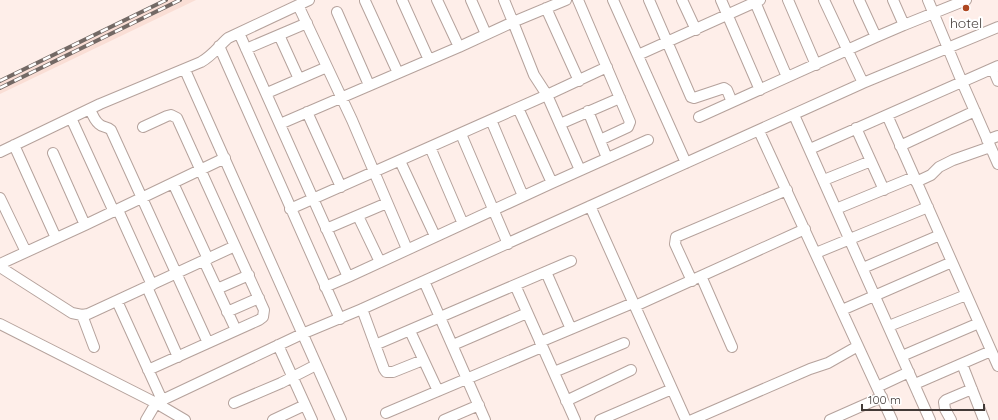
<svg xmlns="http://www.w3.org/2000/svg" width="998" height="420" font-family="Quicksand,sans-serif">
<style>
.built{fill:#faded5}
.lines{fill:none;stroke-linecap:round;stroke-linejoin:round}
.minor-casing{stroke:#b5a29c;stroke-width:12}
.minor{stroke:#fff;stroke-width:10}
.rail-casing{stroke:#736965;stroke-width:4}
.rail{stroke:#fff;stroke-width:2.5;stroke-dasharray:8;stroke-linecap:butt}
.poi-dot{fill:#ae4721;stroke:#fff;stroke-width:1.5}
.labels{text-anchor:middle;stroke-width:4;stroke-linejoin:round;paint-order:stroke}
.poi-label{font-size:14px;fill:#423a37;stroke:#fff}
</style>
<rect width="100%" height="100%" fill="#feeee9"/>
<path class="built" d="M165,0h31l-196,94v-15z"/>
<g class="lines">
<defs>
<path id="minor" d="M402,0l27,60
M437,0l22,47
M471,0l15,34
M578,0l52,122 -2,5 -28,13
M613,0l73,163
M649,0l42,97 3,1 30,-10 3,2 5,12
M682,0l14,30
M721,0l39,90
M788,0l28,65
M824,0l39,83
M859,0l17,37
M928,0l34,82 36,82
M365,1l33,72
M755,2l32,75
M298,5l54,115 55,129
M546,8l33,73
M337,12l32,73
M904,25l62,-25
M239,33l109,244 204,-94 96,-43
M279,35l20,44
M219,46l121,273
M246,49l61,-26
M638,55l122,-55
M993,69l5,12
M185,70l156,350
M267,93l60,-26
M518,108l34,75
M90,109c2,5 5,12 9,15 4,4 8,2 12,6l97,213
M588,111l19,47
M307,112l34,75
M794,115l136,305
M887,115l111,251
M699,117l177,-80 28,-12 -11,-25
M71,118l43,94
M491,120l32,76
M280,124l179,-77 54,-25 -9,-22
M560,124l60,-26
M143,127l24,-11 4,-1 6,3 87,192 -1,7 -4,3 -111,50
M856,128l28,62
M759,131l133,289
M461,134l47,110
M987,140l11,-4
M14,145l42,93
M900,146l75,-35
M430,147l33,77
M810,149l188,-83
M0,152l100,-48 101,-42c11,-6 18,-16 27,-24l81,-38
M53,153l32,72
M400,161l35,75
M580,170l-33,-75 60,-28
M824,180l47,-19
M916,182l15,-7 8,-8 14,-7 37,-13
M173,183l35,76
M0,198l26,54
M590,206l96,214
M290,209l257,-114 -13,-20 -21,-53 53,-22
M836,209l78,-32
M118,210l34,75
M358,216l22,46
M326,229l61,-26
M816,253l112,-46
M204,261l32,69
M0,264l85,-39 140,-67
M0,267l72,46 10,2 6,-1 147,-68
M863,268l77,-33
M546,272l25,57
M701,276l31,71
M424,281l61,139
M692,281l-17,-37 1,-7 111,-47
M515,285l60,135
M147,287l31,70
M325,287l23,-10
M217,289l32,-14
M117,301l45,99
M635,306l170,-77
M362,309l22,60 2,3h7l30,-12
M842,310l110,-48
M227,312l32,-14
M82,315l12,32
M0,324l156,79 29,17
M889,326l77,-31
M410,331l28,60
M540,342l93,-39
M278,345l34,75
M375,345l196,-84
M453,345l74,-32
M902,356l77,-33
M962,364l22,56
M554,372l70,-29
M915,384l76,-33
M877,387l32,-15
M566,401l65,-31
M234,403l47,-20 35,-18
M386,413l156,-66
M146,420l10,-17 146,-69 60,-25 501,-226 135,-56
M273,420l32,-15
M444,420l35,-15
M600,420l72,-31
M692,420l118,-51 18,-6 30,-17
M830,420l52,-23
M951,420l-6,-11 -1,-7 2,-2 26,-11"/>
</defs>
<use href="#minor" class="minor-casing"/>
<use href="#minor" class="minor"/>
<defs>
<path id="rail" d="M0,81l166,-81
M0,88l180,-88"/>
</defs>
<use href="#rail" class="rail-casing"/>
<use href="#rail" class="rail"/>
</g>
<circle class="poi-dot" cx="966" cy="8" r="4"/>
<g class="labels">
<g class="poi-label">
<text x="966" y="28">hotel</text>
</g>
</g>
<path d="M862 404v6h122v-6" fill="none" stroke="#423a37" stroke-width="2"/>
<text x="868" y="404" font-size="12" fill="#423a37" stroke="#ffffff" stroke-width="3" paint-order="stroke">100 m</text>
</svg>
